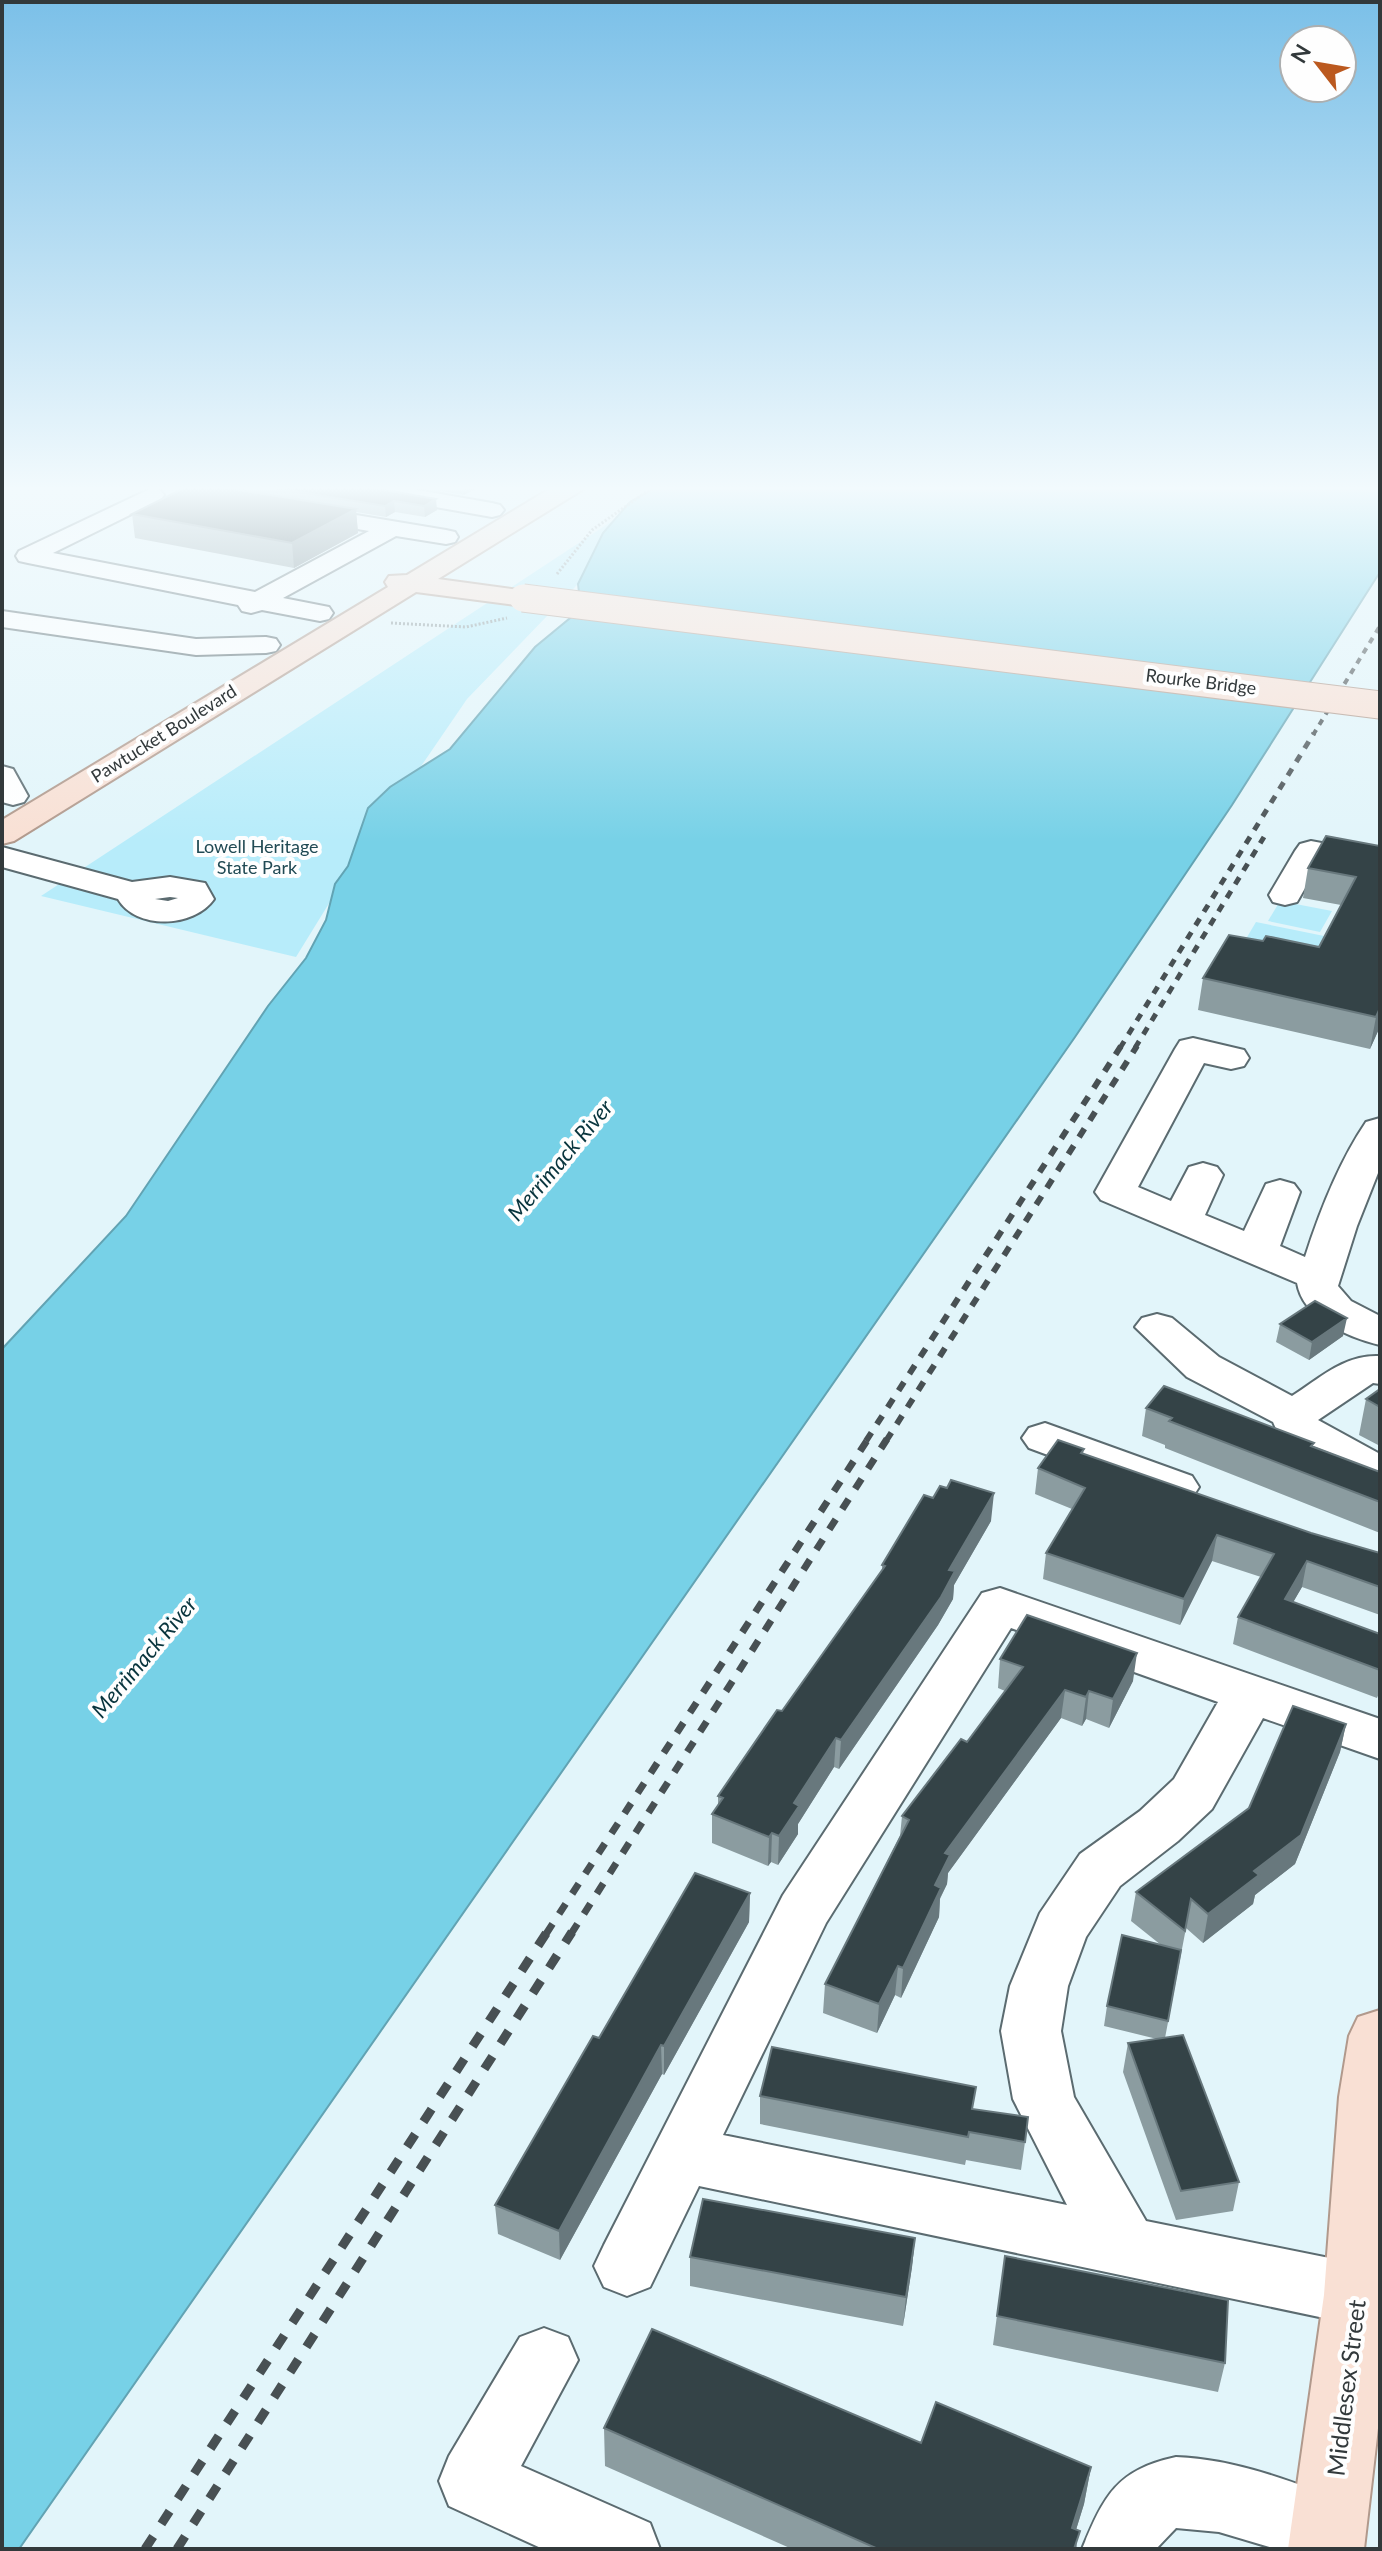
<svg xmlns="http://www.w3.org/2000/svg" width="1382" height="2551" font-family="Lato,sans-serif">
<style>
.green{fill:#b7ecfa}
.water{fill:#77d1e7;stroke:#62a3b3;stroke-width:2}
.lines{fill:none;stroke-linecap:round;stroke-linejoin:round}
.minor-casing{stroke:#5b6b70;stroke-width:4}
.major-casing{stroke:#b1998c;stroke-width:4}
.path{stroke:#899699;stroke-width:3;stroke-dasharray:2 2;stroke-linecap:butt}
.minor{fill:#fff;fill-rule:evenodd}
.major{fill:#f9e0d4;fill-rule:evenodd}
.rail-far4{stroke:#485053;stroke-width:4;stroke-dasharray:6 6;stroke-linecap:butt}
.rail-far3{stroke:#485053;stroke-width:5;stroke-dasharray:8 8;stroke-linecap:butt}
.rail-far2{stroke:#485053;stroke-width:6;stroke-dasharray:10 10;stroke-linecap:butt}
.rail-far1{stroke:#485053;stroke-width:7;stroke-dasharray:12 12;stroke-linecap:butt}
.rail{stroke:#485053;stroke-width:9;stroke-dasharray:15 15;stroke-linecap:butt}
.major-bridge-casing{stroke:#b1998c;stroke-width:29;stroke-linecap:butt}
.major-bridge{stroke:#f9e0d4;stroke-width:27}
.wall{fill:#8b9ca0}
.shaded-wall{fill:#68787d}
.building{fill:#344347;stroke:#68787d;stroke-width:2}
.labels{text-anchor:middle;stroke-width:8;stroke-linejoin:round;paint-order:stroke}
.far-street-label{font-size:18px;fill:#32393b;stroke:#fefefe}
.far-park-label{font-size:18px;fill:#214a54;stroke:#fefefe}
.water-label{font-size:22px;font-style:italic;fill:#08343d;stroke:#fefefe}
.near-street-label{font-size:24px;fill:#32393b;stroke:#fefefe}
</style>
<rect width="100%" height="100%" fill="#e2f5fa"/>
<path class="green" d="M667,485l-65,74 -135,140 -123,180 -48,78 -255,-61z
M1280,901l52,10 -12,21 -52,-11z
M1256,922l73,15 -16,32 -76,-15z"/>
<path class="water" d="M660,485h720v87l-148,233 -157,232 -1056,1512h-17v-1200l124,-133 142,-210 38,-48 20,-38 9,-36 13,-18 20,-58 22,-21 60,-38 85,-102 46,-38 -3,-25 25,-51 27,-31z"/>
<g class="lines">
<defs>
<path id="minor" d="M371,485h18l103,18 8,2 4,5 -4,5 -8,2 -113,-20 -8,-2 -4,-5z
M152,488l8,2 4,5 -4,5 -107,53 202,39 114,-61 -75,-13 -4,-5 4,-5 8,-2 144,24 9,2 3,5 -3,5 -9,2 -50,-8 -113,62 46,9 4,6 -4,6 -9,2 -58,-11 -11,3 -9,-2 -4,-6 -210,-42 -9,-2 -3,-5 3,-5z
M2,611l194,28 70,-2 10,2 4,6 -4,6 -10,2 -70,2 -194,-28z
M2,766l11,3 15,27 -4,6 -11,3 -11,-3z
M1311,841l69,13v20l-60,-12 -23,40 -12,3 -12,-3 -4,-7 26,-44 5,-7z
M2,847l130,35 38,-5 35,6 9,16c-20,29 -78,31 -96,0l-116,-32zM170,897l8,1 -10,3 -13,-2z
M1193,1038l51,12 5,8 -5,8 -13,3 -27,-6 -66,124 33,14 18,-34 14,-4 14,4 6,8 -18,40 39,16 22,-47 14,-4 14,4 6,8 -20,54 25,11c15,-47 34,-95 61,-135l14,-4v50l-23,58 -19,60 13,15 29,15v29c-32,-8 -77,-26 -83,-62l-196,-83 -6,-8 80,-143 5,-8z
M1157,1314l15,4 47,39 73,39c28,-18 53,-42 88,-40v28l-7,-1 -55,37 62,34v34l-17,-4 -82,-44 -8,-18 -86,-45 -52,-50 7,-9z
M1045,1423l147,53 7,11 -7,11 -17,4 -146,-54 -7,-10 7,-10z
M1000,1588l380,131v40l-117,-41 -51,91 -34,32 -58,45 -34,51 -18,49 -7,45 13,66 72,124 213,43 21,8v69l-24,-9 -13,-10 -644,-136 -49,101 -23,9 -23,-9 -10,-21 10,-21 179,-350 199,-302zM1011,1628l207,74 -44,77 -34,32 -60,43 -40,59 -30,73 -9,45 12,68 54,106 -344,-70 103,-212z
M544,2328l24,9 10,23 -57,106 129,57 10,26h-117l-94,-43 -10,-25 10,-25 71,-119z
M1176,2457c60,2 122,26 177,49l11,25 -8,18h-80l-57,-17 -43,-4 -20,21h-74c22,-53 34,-79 94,-92z"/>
<path id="major" d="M556,485h29l-3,5 -144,89 95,13 4,6 -4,6 -10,2 -107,-14 -402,249 -12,3v-24l386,-233 -3,-5 4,-6 18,-1z
M1380,2010v401l-16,138h-76l36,-254 15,-198 10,-61 9,-19z"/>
</defs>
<use href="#minor" class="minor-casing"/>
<use href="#major" class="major-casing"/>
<path class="path" d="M557,574l35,-44 64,-45
M391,623l75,4 41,-9"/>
<use href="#minor" class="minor"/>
<use href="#major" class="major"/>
<path class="rail-far4" d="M1313,735l67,-109"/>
<path class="rail-far3" d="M1120,1048l194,-315
M1135,1048l129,-211"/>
<path class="rail-far2" d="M866,1441l255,-395
M886,1441l251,-395"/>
<path class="rail-far1" d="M546,1934l322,-495
M571,1934l316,-495"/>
<path class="rail" d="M145,2549l402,-617
M177,2549l395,-617"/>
<defs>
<path id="major-bridge" d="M523,598l857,107"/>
</defs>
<use href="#major-bridge" class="major-bridge-casing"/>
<use href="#major-bridge" class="major-bridge"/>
</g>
<path class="wall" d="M226,485h131l80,25 -12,7 -30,-5 -9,5 -30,-5 2,21 -64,35 -159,-30 -3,-24 95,-26z
M405,485h77l-18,10z
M1380,846v180l-10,23 -172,-39 5,-32 60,-37 56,6 22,-42 -38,-7 5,-30z
M1280,1324l63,12 -34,24 -33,-18z
M1380,1389v57l-21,-11 7,-36z
M1146,1408l168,35 -1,3 67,26v61l-215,-85v-3l-23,-9z
M1084,1449l-1,5 228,79 69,20v62l-78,-28 -9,15 87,32v57l-3,7 -144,-54 5,-27 23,-40 -49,-16 -32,64 -137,-46 3,-26 26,-44 -37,-15 3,-26z
M933,1498l58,23 -37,64 -1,14 -15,26 -99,144 -5,-2 -36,57v10l-20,31 -7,-3 -3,4 -56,-23v-29l6,-7v-11l64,-85 100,-141v-5z
M1000,1659l133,22 -24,47 -23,-9 -4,7 -21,-8 -113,155 -1,11 -7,15 -1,18 -38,81 -6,-3 -18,38 -54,-20 2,-29 75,-148 2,-20 65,-74 38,-51 -7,-3z
M1346,1724l-6,28 -45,112 -40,31 -2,9 -50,39 -17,-15 -21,110 74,144 -6,29 -57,9 -53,-148 5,-29 29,-4 -53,-13 3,-20 54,-61 -30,-24 5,-29 113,-84z
M750,1893l-1,29 -85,153 -2,-1 -102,186 -62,-26 -3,-29 104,-167z
M760,2096l213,13 52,33 -4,28 -55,-10 -1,5 -205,-41z
M915,2238l-3,29 -9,59 -213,-40v-29z
M1005,2256l220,107 -7,29 -225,-47z
M604,2428l317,15 170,24 -7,37 -8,26 1,19h-285l-187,-83z"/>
<path class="shaded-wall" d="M463,485h19l-18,10z
M436,499l1,11 -12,7 -1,-11z
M394,501l1,11 -9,5 -1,-11z
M356,509l2,24 -64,35 -2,-25z
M1380,1008v19l-10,22 6,-32z
M1347,1318l-4,18 -34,24 3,-18z
M994,1493l-3,28 -37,64 -1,14 -15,26 -99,144 2,-29 108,-170z
M1217,1535l-5,26 -32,64 4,-26z
M1307,1561l-5,26 -22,38 5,-26z
M1137,1653l-4,28 -24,47 4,-29z
M1065,1690l-4,28 -113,155 -1,11 -7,14 -1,19 -38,81 2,-30 32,-83 10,-32z
M1089,1691l-3,28 -4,7 4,-29z
M1346,1724l-6,28 -45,112 -40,31 -2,9 -50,39 5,-29 46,-43z
M836,1738l-2,29 -36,57v10l-20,31 1,-29 15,-33z
M772,1833l-1,29 -3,4 1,-29z
M750,1893l-1,29 -85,153v-29z
M898,1966l-3,29 -18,38 2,-29z
M661,2045l1,29 -102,186 -1,-29z
M915,2238l-3,29 -9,59 3,-29z
M1091,2467l-7,37 -14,45 2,-21z"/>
<path class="building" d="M190,485h19l147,24 -64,34 -160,-29z
M254,485h103l79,14 -12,7 -30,-5 -9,5z
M1326,836l54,10v162l-4,9 -173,-39 26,-43 34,6 3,-5 53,11 37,-70 -48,-9z
M1315,1301l32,17 -35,24 -32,-18z
M1164,1386l150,57 -3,3 69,26v30l-211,-81 3,-3 -26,-10z
M1380,1389v18l-14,-8z
M1058,1440l26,9 -3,4 230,80 69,20v34l-73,-26 -22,38 95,35v36l-142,-53 36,-63 -57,-19 -33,64 -138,-46 39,-65 -47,-20z
M951,1480l43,13 -45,77 6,1 -14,26 -100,143 -5,-2 -42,65 5,3 -20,30 -7,-3 -3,4 -57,-23 11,-16 -5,-2 59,-86 5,1 103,-145 -3,-1 42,-70 9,3 7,-12 7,2z
M1027,1615l110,38 -24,46 -24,-8 -3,6 -21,-7 -120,163 5,2 -15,30 6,3 -38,80 -5,-2 -19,38 -54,-20 84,-164 -7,-4 59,-77 6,3 56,-75 -23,-8z
M1293,1706l53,18 -45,111 -47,36 5,4 -51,39 -17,-15 -6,32 -49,-39 113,-84z
M695,1873l55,20 -86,153 -3,-1 -102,186 -64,-26 98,-169 6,2z
M1122,1935l59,15 -13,71 -61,-15z
M1183,2035l56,147 -58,9 -53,-148z
M772,2047l204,40 -4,22 56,8 -3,25 -56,-10 -1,5 -208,-41z
M703,2199l212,39 -9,59 -216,-40z
M1005,2256l223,44 -3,63 -228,-47z
M652,2329l269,114 15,-41 155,65 -19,61 8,3 -6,18h-196l-274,-121z"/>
<linearGradient id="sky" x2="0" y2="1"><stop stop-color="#7bc0e8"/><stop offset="0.58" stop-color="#f2fafd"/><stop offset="1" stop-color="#f2fafd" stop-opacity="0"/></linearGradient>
<rect width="1382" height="842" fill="url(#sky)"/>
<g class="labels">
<g class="far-street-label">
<text transform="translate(1201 682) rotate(7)" y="6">Rourke Bridge</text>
<text transform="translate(164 734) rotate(-32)" y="6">Pawtucket Boulevard</text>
</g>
<g class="far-park-label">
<text x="257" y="853">Lowell Heritage<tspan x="257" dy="21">State Park</tspan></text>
</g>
<g class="water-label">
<text transform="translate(560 1160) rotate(-50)" y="8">Merrimack River</text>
<text transform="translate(144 1657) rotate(-50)" y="8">Merrimack River</text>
</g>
<g class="near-street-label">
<text transform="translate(1347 2388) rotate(-83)" y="8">Middlesex Street</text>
</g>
</g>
<rect width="1382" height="2551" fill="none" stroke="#32393b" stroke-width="8"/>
<g transform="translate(1318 64) rotate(301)"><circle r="38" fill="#fefefe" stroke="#acafb0" stroke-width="2"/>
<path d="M0-6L14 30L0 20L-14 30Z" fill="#bb591f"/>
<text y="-12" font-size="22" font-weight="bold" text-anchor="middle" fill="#32393b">N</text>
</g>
</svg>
